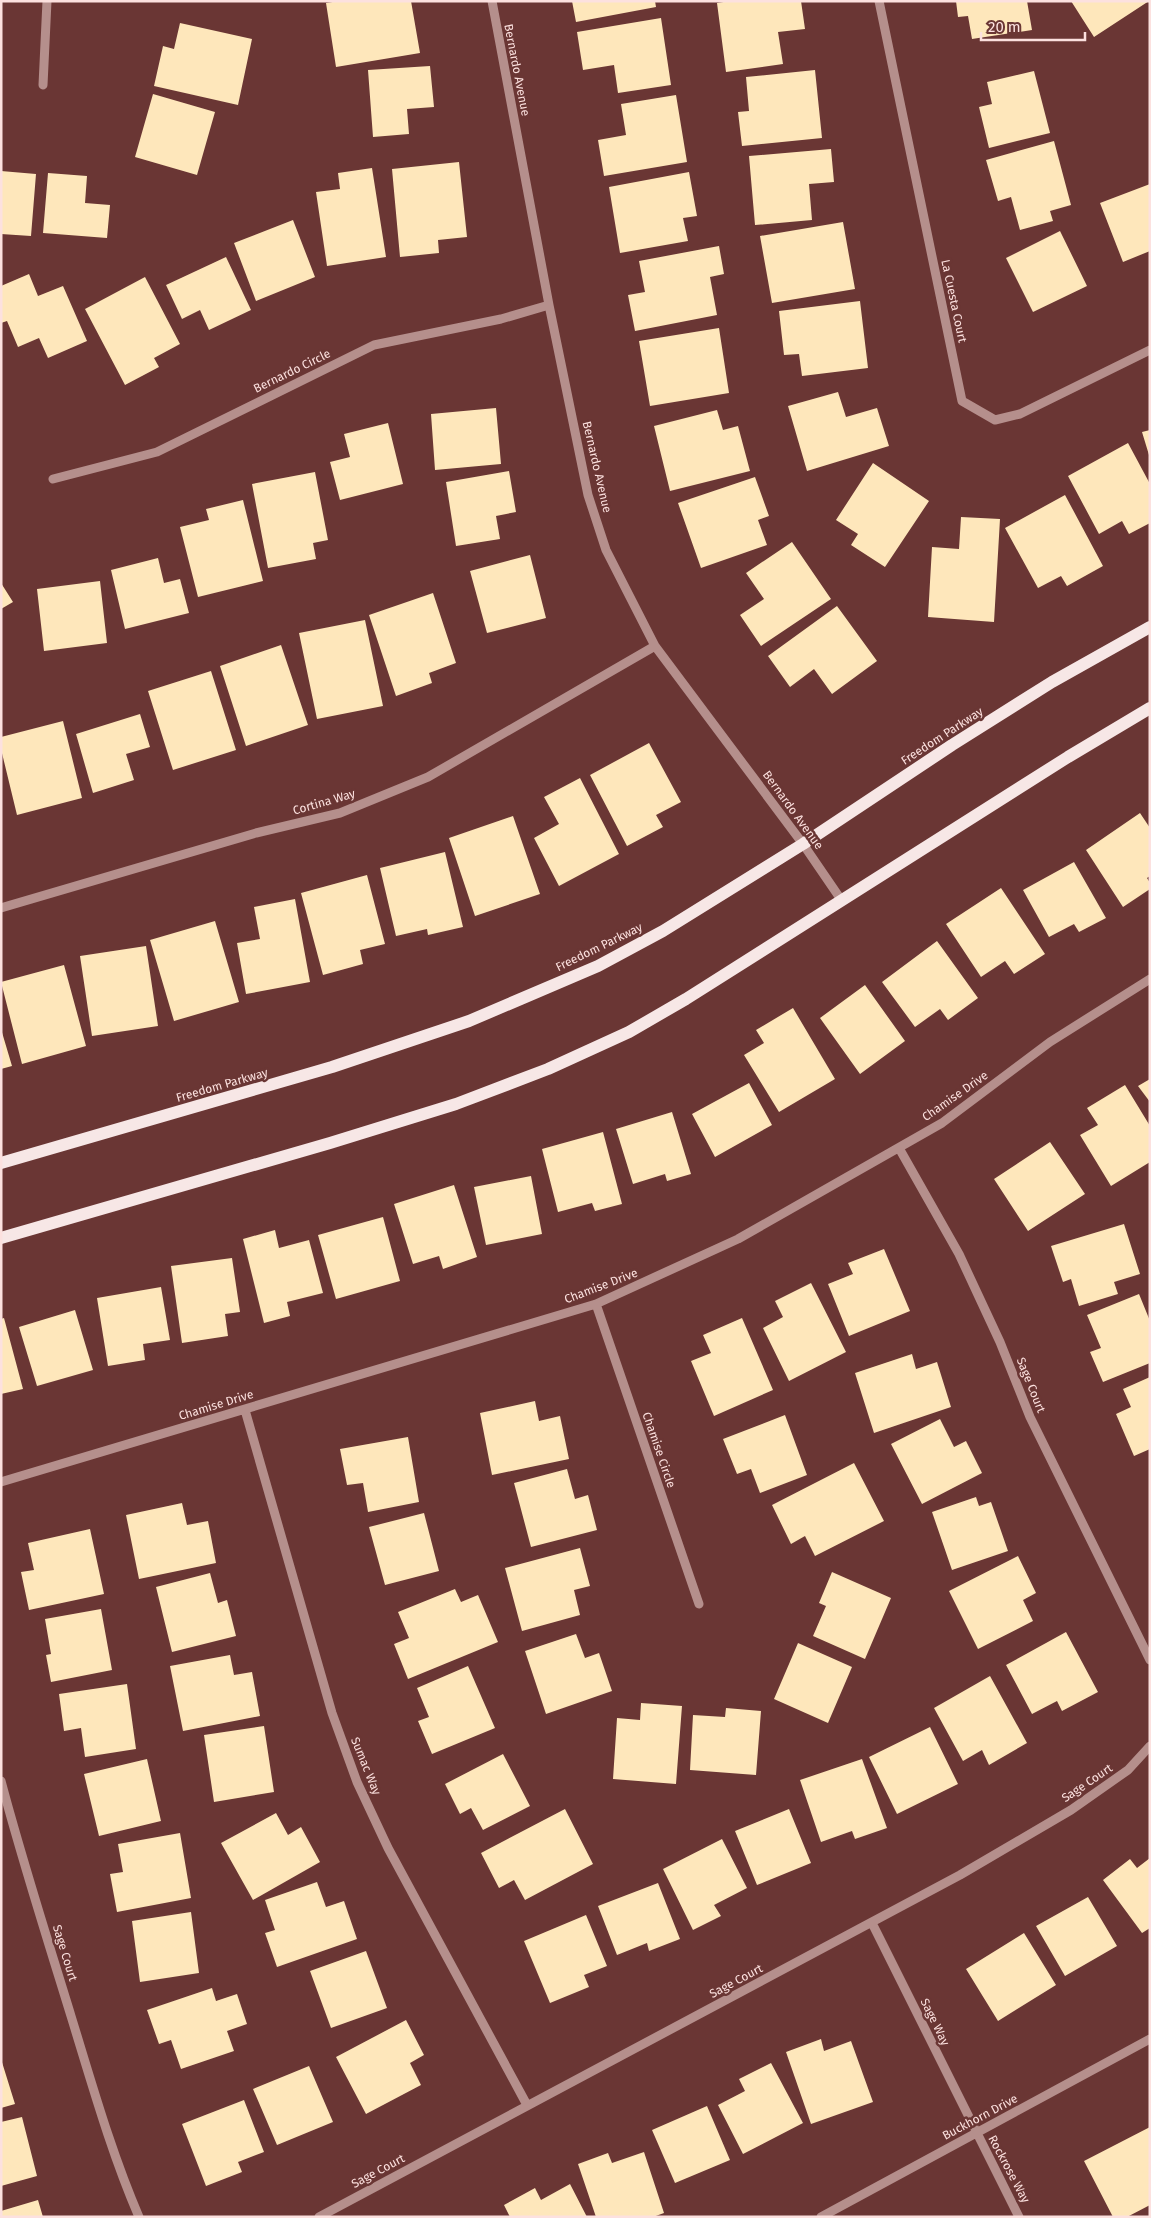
<svg xmlns="http://www.w3.org/2000/svg" width="1151" height="2218" font-family="'Fira Sans',sans-serif">
<style>
.building{fill:#fee7bb}
.lines{fill:none;stroke-linecap:round;stroke-linejoin:round}
.minor{stroke:#b58f8c;stroke-width:9}
.major{stroke:#f7e7e6;stroke-width:12}
.labels{text-anchor:middle;stroke-width:5;stroke-linejoin:round;paint-order:stroke}
.street-label{font-size:12px;fill:#fce1df;stroke:#6a3634}
</style>
<rect width="100%" height="100%" fill="#6a3634"/>
<path class="building" d="M339,1h72l9,52 -84,14 -10,-64z
M572,1h83l1,6 -80,15z
M730,1h71l4,28 -27,3 5,32 -57,8 -9,-69z
M956,1h71l5,29 -60,9 -4,-23 -10,1z
M1071,1h78l-55,36z
M661,18l10,67 -53,8 -4,-28 -31,5 -6,-38z
M180,23l72,16 -14,66 -84,-19 9,-40 11,3z
M430,66l4,41 -27,2 2,25 -36,3 -5,-67z
M815,70l7,68 -80,8 -4,-34 11,-1 -3,-34z
M1034,71l16,62 -61,15 -10,-41 13,-3 -5,-22z
M153,94l62,18 -18,63 -62,-18z
M676,95l11,67 -83,14 -6,-36 28,-5 -5,-31z
M1054,141l17,64 -21,6 3,10 -33,9 -9,-33 -13,4 -12,-41z
M831,149l3,33 -25,2 3,36 -57,5 -6,-69z
M459,162l8,75 -29,3 1,13 -39,4 -8,-88z
M372,168l14,89 -59,9 -11,-74 24,-3 -2,-16z
M1,171l35,3 -5,62 -30,-2z
M689,172l8,44 -14,2 5,23 -68,12 -11,-66z
M48,173l39,3 -2,27 25,2 -3,33 -64,-5z
M1150,184v67l-27,11 -23,-59z
M293,220l22,57 -59,24 -22,-58z
M843,222l12,67 -83,14 -12,-67z
M1060,231l27,55 -54,26 -27,-54z
M719,246l5,28 -14,3 7,38 -82,16 -7,-36 17,-3 -6,-31z
M226,257l25,53 -42,20 -9,-20 -18,9 -16,-34z
M29,274l9,22 25,-10 24,55 -39,17 -9,-20 -21,9 -11,-26 -6,2v-37z
M145,277l35,67 -26,14 5,9 -34,18 -40,-76z
M860,301l8,67 -66,8 -3,-22 -15,1 -5,-44z
M719,328l10,65 -79,13 -11,-65z
M838,392l8,25 31,-9 12,38 -82,25 -19,-65z
M496,408l5,56 -66,6 -4,-56z
M717,410l6,20 15,-4 12,45 -80,20 -16,-65z
M388,423l15,61 -63,16 -10,-38 20,-5 -6,-23z
M1150,430v25h-1l-7,-23z
M1128,443l22,41v39l-21,11 -7,-13 -23,13 -31,-58z
M873,463l56,38 -44,66 -34,-22 7,-11 -22,-14z
M509,471l7,41 -20,4 4,23 -44,7 -10,-64z
M315,472l13,68 -15,3 3,16 -48,9 -16,-84z
M755,477l14,39 -11,4 9,25 -66,23 -23,-65z
M1065,495l38,71 -36,20 -6,-10 -23,12 -33,-60z
M243,500l20,81 -65,16 -18,-70 29,-7 -3,-11z
M961,517l39,2 -6,103 -66,-5 4,-70 27,2z
M792,542l39,57 -70,47 -21,-31 24,-16 -18,-26z
M530,555l16,63 -59,15 -17,-62z
M158,558l6,25 16,-4 9,34 -64,16 -14,-59z
M100,581l7,62 -63,8 -7,-62z
M1,583l12,19 -12,7z
M433,593l23,70 -27,10 3,10 -36,13 -27,-81z
M837,606l40,55 -45,33 -18,-25 -24,18 -22,-31z
M365,620l18,86 -66,13 -18,-86z
M281,645l27,80 -62,21 -26,-80z
M211,671l25,79 -63,20 -25,-79z
M140,714l10,33 -24,7 8,26 -41,13 -17,-59z
M63,721l19,77 -65,17 -16,-66v-12z
M649,743l32,59 -25,13 7,12 -36,19 -37,-71z
M580,778l39,76 -60,32 -25,-48 25,-14 -15,-27z
M1140,813l10,15v48l-3,2 3,5v6l-27,18 -37,-57z
M513,816l27,78 -65,22 -26,-78z
M445,852l18,75 -35,8 -1,-6 -31,7 -16,-68z
M1074,862l32,56 -27,14 -5,-8 -25,13 -26,-47z
M367,875l18,69 -25,6 3,14 -40,11 -22,-82z
M1001,888l44,66 -31,20 -9,-13 -24,16 -35,-53z
M295,899l15,83 -64,12 -9,-51 23,-4 -6,-32z
M215,921l24,81 -65,19 -24,-81z
M937,941l41,57 -30,22 -8,-11 -25,18 -33,-45z
M146,946l12,80 -66,10 -12,-80z
M64,965l22,81 -64,18 -21,-82z
M865,985l40,56 -45,33 -40,-56z
M793,1008l42,71 -56,33 -35,-57 20,-12 -8,-13z
M1,1029l11,37 -11,3z
M1150,1079v23l-12,-16z
M749,1083l23,42 -57,32 -23,-43z
M1125,1085l25,41v36l-39,24 -31,-51 18,-10 -11,-17z
M672,1112l19,62 -24,7 -2,-7 -32,10 -17,-55z
M603,1132l19,72 -27,7 -3,-8 -34,9 -16,-63z
M1050,1142l35,52 -57,37 -34,-52z
M531,1176l11,58 -56,11 -12,-58z
M454,1185l23,72 -34,12 -4,-13 -26,8 -19,-60z
M383,1217l17,64 -64,18 -18,-64z
M1124,1224l16,50 -26,8 4,12 -39,12 -8,-27 -8,3 -12,-36z
M275,1230l4,18 30,-8 14,53 -36,9 3,14 -26,7 -21,-84z
M884,1249l26,62 -61,25 -21,-52 25,-10 -5,-11z
M232,1258l8,54 -15,2 3,22 -46,7 -11,-77z
M811,1283l35,69 -57,29 -26,-53 20,-11 -8,-16z
M161,1287l9,53 -27,4 2,16 -37,6 -11,-68z
M1139,1294l11,27v42l-47,19 -13,-30 11,-4 -14,-33z
M75,1310l18,60 -56,16 -18,-59z
M4,1318l19,71 -22,5v-75z
M742,1318l31,72 -59,26 -23,-55 20,-8 -8,-18z
M912,1354l4,15 21,-7 14,45 -77,26 -19,-60z
M1150,1377v72l-16,7 -18,-42 15,-7 -8,-18z
M535,1401l4,20 21,-5 9,43 -77,16 -12,-62z
M785,1415l22,60 -47,18 -9,-24 -14,5 -14,-35z
M940,1419l14,28 12,-6 16,32 -60,31 -31,-60z
M408,1437l11,65 -51,10 -5,-29 -16,2 -7,-36z
M854,1463l30,58 -69,35 -10,-20 -14,8 -19,-39z
M567,1469l8,30 13,-4 9,35 -66,17 -17,-64z
M976,1497l3,9 12,-4 17,49 -56,19 -20,-58z
M182,1503l5,22 21,-4 8,42 -77,16 -13,-64z
M424,1513l15,58 -54,14 -16,-58z
M90,1529l14,65 -75,16 -8,-38 13,-2 -6,-27z
M580,1548l10,38 -16,4 6,25 -58,16 -17,-63z
M1018,1556l18,37 -13,7 10,21 -55,28 -29,-58z
M832,1572l59,26 -26,61 -52,-23 13,-30 -7,-3z
M210,1573l8,30 9,-3 9,36 -64,16 -16,-65z
M455,1589l6,13 17,-7 20,47 -90,37 -14,-35 15,-6 -11,-26z
M101,1609l11,61 -61,12 -5,-27 5,-1 -6,-35z
M1066,1632l32,60 -36,19 -5,-10 -25,13 -26,-49z
M576,1634l9,24 14,-5 13,38 -66,23 -21,-63z
M798,1643l54,24 -24,56 -54,-24z
M230,1655l4,20 18,-3 8,44 -77,15 -13,-65z
M468,1666l27,62 -63,26 -14,-33 11,-4 -12,-29z
M990,1676l37,67 -38,22 -7,-15 -19,11 -29,-53z
M127,1684l9,65 -51,8 -4,-29 -17,3 -5,-37z
M641,1703l41,3 -6,78 -63,-5 4,-61 23,2z
M726,1708l35,3 -5,64 -66,-5 3,-55 32,2z
M264,1726l10,66 -60,10 -10,-67z
M930,1727l28,57 -61,30 -28,-57z
M503,1754l27,52 -47,24 -12,-22 -11,6 -15,-30z
M147,1759l14,62 -62,15 -15,-62z
M862,1759l25,69 -32,11 -3,-8 -31,11 -21,-62z
M565,1809l28,55 -68,36 -11,-20 -15,8 -18,-35z
M789,1809l22,54 -54,22 -22,-54z
M276,1813l12,22 13,-8 19,35 -67,38 -32,-57z
M180,1833l11,65 -74,14 -7,-38 13,-2 -5,-28z
M722,1839l25,49 -33,17 7,11 -28,14 -30,-61z
M1150,1858v70l-8,5 -39,-53 27,-21 7,9z
M317,1882l9,25 18,-6 13,38 -80,28 -12,-34 10,-3 -10,-30z
M658,1883l22,56 -31,12 -2,-8 -30,12 -19,-49z
M1088,1897l29,49 -52,30 -29,-50z
M191,1912l8,61 -59,9 -8,-61z
M586,1915l21,51 -23,9 5,12 -39,16 -26,-62z
M1024,1933l32,52 -58,36 -32,-52z
M366,1951l21,57 -56,20 -21,-57z
M212,1988l4,13 21,-7 10,30 -20,7 7,20 -53,18 -10,-29 -12,4 -12,-34z
M406,2020l18,35 -14,8 11,22 -55,29 -30,-57z
M821,2039l3,12 27,-10 22,61 -62,22 -25,-72z
M1,2059l14,45 -14,4z
M771,2063l32,60 -60,31 -25,-49 27,-14 -6,-12z
M309,2066l24,56 -56,23 -24,-56z
M244,2100l20,52 -26,10 4,10 -36,14 -24,-62z
M707,2106l23,54 -55,23 -23,-53z
M22,2117l15,59 -36,10v-64z
M1150,2127v78l-23,12h-14l-29,-56z
M644,2152l20,61 -11,4h-57l-18,-53 30,-11 4,10z
M570,2184l17,33h-77l-6,-12 31,-17 6,12z
M38,2200l5,17h-42v-6z"/>
<g class="lines">
<path class="minor" d="M492,1l57,304 39,190 18,55 49,96 148,198 39,57
M879,1l83,400 33,19 25,-6 130,-64
M43,85l4,-84
M53,479l104,-27 217,-107 127,-26 48,-14
M1,908l255,-75 84,-20 88,-36 227,-131
M899,1148l60,106 41,88 30,75 120,243
M596,1304l103,300
M245,1410l87,303 25,69 31,66 139,257
M1,1482l595,-178 142,-65 204,-116 108,-81 100,-63
M1,1781c21,79 46,157 70,235 21,68 40,136 68,201
M872,1923l147,294
M319,2217l641,-342 111,-65 57,-40 22,-24
M821,2217l329,-178"/>
<path class="major" d="M1,1163l331,-96 137,-46 129,-55 65,-35 140,-87 149,-99 100,-63 98,-55
M1,1238l329,-95 126,-39 92,-35 81,-37 57,-33 382,-242 82,-49"/>
</g>
<g class="labels">
<g class="street-label">
<text transform="translate(517 70) rotate(79)" y="4">Bernardo Avenue</text>
<text transform="translate(954 301) rotate(78)" y="4">La Cuesta Court</text>
<text transform="translate(292 371) rotate(-26)" y="4">Bernardo Circle</text>
<text transform="translate(597 467) rotate(77)" y="4">Bernardo Avenue</text>
<text transform="translate(942 736) rotate(-33)" y="4">Freedom Parkway</text>
<text transform="translate(324 802) rotate(-16)" y="4">Cortina Way</text>
<text transform="translate(793 810) rotate(54)" y="4">Bernardo Avenue</text>
<text transform="translate(599 947) rotate(-26)" y="4">Freedom Parkway</text>
<text transform="translate(222 1085) rotate(-16)" y="4">Freedom Parkway</text>
<text transform="translate(955 1096) rotate(-35)" y="4">Chamise Drive</text>
<text transform="translate(601 1286) rotate(-21)" y="4">Chamise Drive</text>
<text transform="translate(1031 1385) rotate(68)" y="4">Sage Court</text>
<text transform="translate(216 1405) rotate(-17)" y="4">Chamise Drive</text>
<text transform="translate(659 1450) rotate(71)" y="4">Chamise Circle</text>
<text transform="translate(366 1766) rotate(68)" y="4">Sumac Way</text>
<text transform="translate(1087 1783) rotate(-34)" y="4">Sage Court</text>
<text transform="translate(65 1953) rotate(73)" y="4">Sage Court</text>
<text transform="translate(736 1981) rotate(-28)" y="4">Sage Court</text>
<text transform="translate(935 2022) rotate(64)" y="4">Sage Way</text>
<text transform="translate(980 2117) rotate(-28)" y="4">Buckhorn Drive</text>
<text transform="translate(1009 2169) rotate(62)" y="4">Rockrose Way</text>
<text transform="translate(378 2171) rotate(-28)" y="4">Sage Court</text>
</g>
</g>
<rect width="1151" height="2218" fill="none" stroke="#fce1df" stroke-width="5"/>
<path d="M981 32v8h104v-8" fill="none" stroke="#fce1df" stroke-width="2.5"/>
<text x="988" y="32" font-size="15" fill="#fce1df" stroke="#6a3634" stroke-width="4" paint-order="stroke">20 m</text>
</svg>
